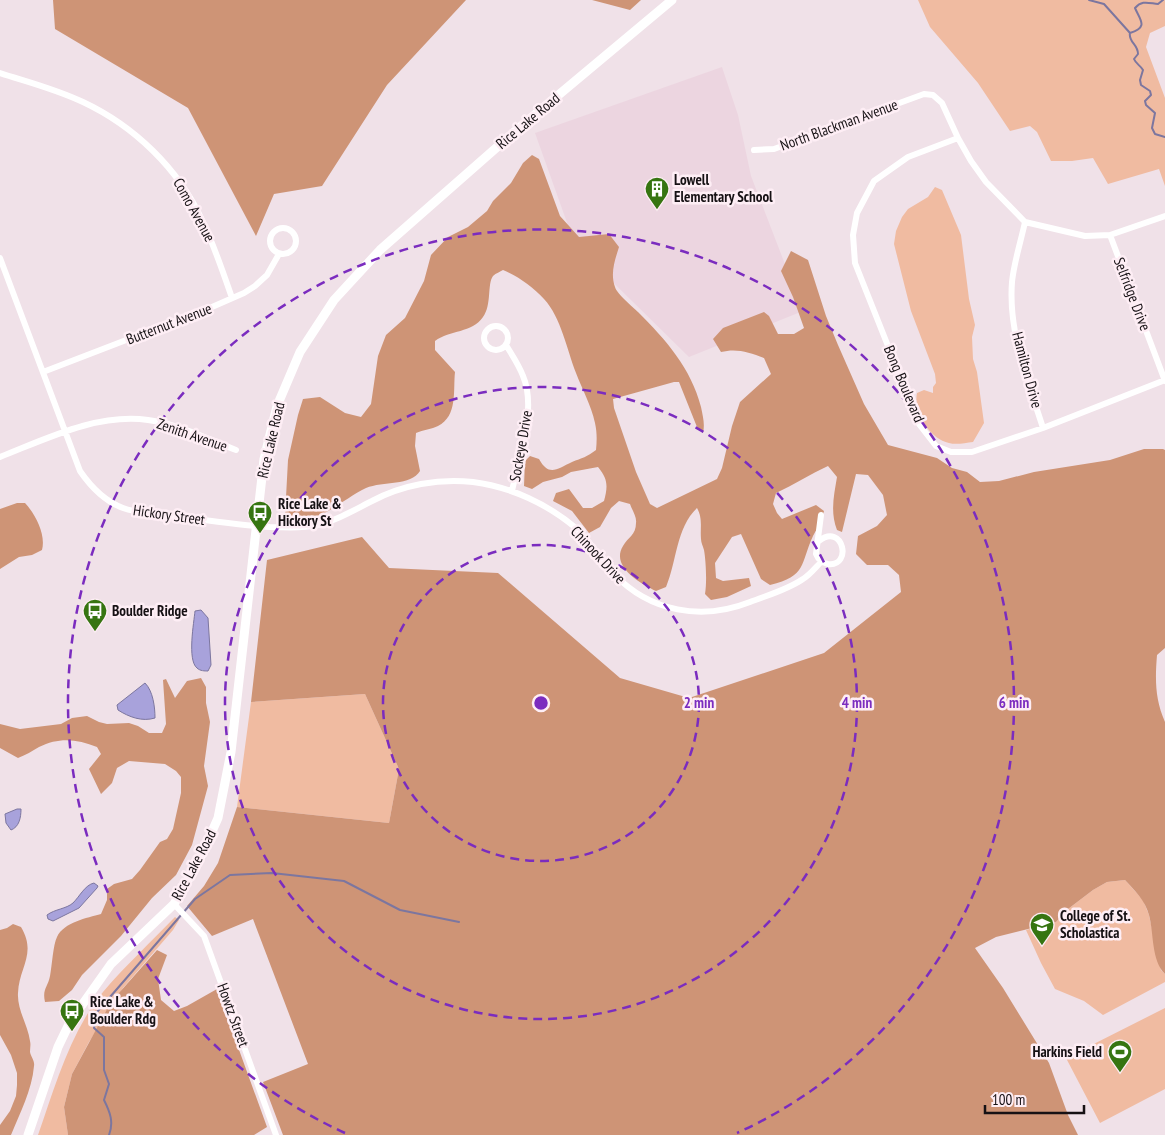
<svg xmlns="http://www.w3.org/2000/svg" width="1165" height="1135" font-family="'PT Sans Narrow',sans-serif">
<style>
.built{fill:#ecd5e0}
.green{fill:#f0bba1}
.forest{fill:#ce9476}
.water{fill:#a8a2db;stroke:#7c769f}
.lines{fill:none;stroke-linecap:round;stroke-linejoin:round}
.stream{stroke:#7c769f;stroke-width:2}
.street{stroke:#fff;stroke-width:6}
.secondary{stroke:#fff;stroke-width:9}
.ring{fill:none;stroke:#7b2cbf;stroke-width:2.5;stroke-dasharray:9 6}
.labels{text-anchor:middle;stroke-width:5;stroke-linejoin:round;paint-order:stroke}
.street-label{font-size:15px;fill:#161114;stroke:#feeef5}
.poi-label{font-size:15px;font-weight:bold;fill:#161114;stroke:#feeef5;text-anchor:start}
.centre{fill:#7b2cbf;stroke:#feeef5;stroke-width:2.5}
.ring-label{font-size:15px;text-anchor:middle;font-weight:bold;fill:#7b2cbf;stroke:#feeef5;stroke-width:5;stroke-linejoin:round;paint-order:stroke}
</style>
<rect width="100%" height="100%" fill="#f0e1e8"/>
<path class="built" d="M722,67l16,48 13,61 52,135 -114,46 -114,-112 -40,-112z"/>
<path class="green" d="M918,0h247v26l-15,7 -4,14 19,51v88l-6,-17 -51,15 -15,-26 -21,3h-21l-14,-29 -7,-6 -20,5 -32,-48 -48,-56z
M935,187l7,3 19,45 8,64 6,26 -3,12 1,22 4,13 7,51 -11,19c-8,1 -17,3 -24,1 -20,-5 -36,-31 -32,-50l7,-3 9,3v-6l3,-4 -1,-9 -24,-63 -17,-67 2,-13 6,-14 6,-8 20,-12z
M365,694l34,75 -10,54 -152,-16 14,-105z
M1125,880l18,20 6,15 12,55 4,4v8l-62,33 -19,-14 -29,-12 -14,-26 -15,-33 30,-8 12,-13 25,-19 14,-8z
M175,917l4,3 -6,10 -50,58 -34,54 -17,32 -8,33 4,28h-30c17,-48 32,-103 65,-143 22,-26 48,-50 72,-75z
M1165,1008v81l-65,34 -34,-65z"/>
<path class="forest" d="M53,0h413l-79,85 -65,101 -48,8 -18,42 -68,-128 -133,-79z
M592,0h49l-11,10z
M532,155l7,4 21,57 19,21 30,-3 10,13c-4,13 -9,26 -4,40 2,7 18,20 23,25 28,28 53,56 63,95 2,10 4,17 2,26l-6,-6 -18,-45h-5l-61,17 1,9 22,64 14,32 7,4 60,-29 5,-11 10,-42 8,-24 31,-28 -7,-16c-15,-6 -28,-10 -43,-6l-8,-13 10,-11 41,-16 5,4 9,18h16l10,-6 -11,-31 -12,-26 10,-20 17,9 18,56 12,29 26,59 24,41 49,13 15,10 15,4 13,10 19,-1 35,-9 76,-12 34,-11h19l2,1v198l-8,7c-2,25 -2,44 8,67v252c-14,-14 -11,-41 -16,-59 -4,-15 -14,-24 -24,-35l-18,2 -14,8 -25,19 -12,13 -60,15 -21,11 28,40 46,75 19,52 10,20h-795l-20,-53 45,-18 -55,-145 -41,17 -25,-30 17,-20 14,-23 19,-56 152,16 10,-54 -34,-75 -114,8 16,-142 95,-23 27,31 109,5 122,105 69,20 135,-45 77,-61 -2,-17 -11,-10h-21l-11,-11 2,-18 19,-10 10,-11 -4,-20 -15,-20 -12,-1 -14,58 -5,-2c-7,-18 -3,-35 0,-53l-9,-11c-18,8 -34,19 -52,27l-3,11 4,9 5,6 34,-14 8,6c-3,13 -5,14 -11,25 -13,28 -6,40 -43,49l-9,-6 -20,-45 -9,3 -17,26 1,15 7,3 26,-3 2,8 -24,11 -16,3 -6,-6c2,-11 1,-33 -1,-44 -1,-4 -3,-7 -3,-11 -1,-12 2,-20 -4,-31 -21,20 -20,53 -31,79l-10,4c-14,-7 -46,-24 -33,-45 5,-9 13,-11 13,-23 1,-6 -4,-13 -6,-19l-11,-3 -8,7 -11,19 -11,6 -17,-22 -19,-10 3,-8 13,-4 14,19h9l12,-7c4,-15 4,-22 -6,-34l-27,5 -9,5 -19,5 -11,7 -8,-3 1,-25 5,-5 9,3c10,18 18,10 33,3 10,-4 15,-5 24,-12 1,-10 1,-18 -1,-27 -4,-18 -13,-34 -19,-50 -9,-23 -15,-56 -32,-74 -11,-12 -26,-23 -41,-29 -3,2 -7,3 -10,6 -6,8 -1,29 -10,41 -11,16 -33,13 -48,24v9l20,22c-2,18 3,44 -17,54 -6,3 -15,4 -22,7l-1,13 5,25c-9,15 -37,10 -54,17 -26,12 -51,42 -81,28l3,-56 10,-45 5,-16 17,-2 25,16 16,4 10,-13 7,-48 8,-21 19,-17 19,-37 7,-26 17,-18 20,-10 19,-16 6,-10 18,-18 12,-20z
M17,503h8c11,12 21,32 17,47l-10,5 -13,2 -19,12v-60z
M201,678l5,9v16l4,19 -6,44 4,20 -16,59 -16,30 -24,23 -31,38 -39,39 -10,15 -13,11 -14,1c-3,-13 3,-15 5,-26 2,-10 3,-31 7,-39 7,-15 30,-19 44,-23l6,-14v-11l7,-5 18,-5 8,-9 20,-28 7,-3 6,-10 8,-36v-16l-5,-6 -11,-7 -36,-3 -12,7 -5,15 -11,11 -12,-25 12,-15 -4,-7c-20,-8 -38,-10 -58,0 -7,4 -13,8 -21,11l-18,-10v-24l20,5 41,-5 11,-6 15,-2 12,6 8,2 22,-1 9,3 11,7h13l4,-9 -3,-44 3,-1 9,19 12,-17z
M13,924l8,3c16,27 -2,40 -3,66 -1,17 10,32 12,48 1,4 0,7 0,11 1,5 5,9 4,14 -2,24 -14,47 -23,69h-11v-10l10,-14 6,-15 1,-11v-12l-6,-18 -11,-20v-105l7,-2z
M157,950l10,5 -9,24 3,21 13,11 13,-5 30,-17 50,138 -13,8h-186l-4,-28 8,-33 39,-72z"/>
<path class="water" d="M201,610l7,8 3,47 -3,6c-3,0 -8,0 -11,-3 -10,-8 -3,-46 -2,-57z
M145,683c8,8 10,24 10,35 -13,4 -26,-1 -37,-8l-1,-5z
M17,809h4c0,9 -2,18 -10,21l-5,-7 -1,-9z
M94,883l4,3 -1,2 -18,20 -26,13 -5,-2 -1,-4c8,-6 19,-6 26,-12 7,-7 12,-18 21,-20z"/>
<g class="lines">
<path class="stream" d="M1089,0l15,4 26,29
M1130,33c-2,9 8,11 8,21l-4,5c2,5 6,6 9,11l-3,10 1,5 9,6 1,4 -6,6 1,4 9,8 -3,15 3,6 10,3
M1130,33c19,-6 10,-13 5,-25 7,-8 13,-5 23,-4l5,-4
M109,1135c5,-13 1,-23 -5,-35l5,-16 -5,-14v-33l-10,-9 3,-16 98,-113 35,-24 42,-2 72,8 56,29 59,12"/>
<path class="street" d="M0,73c28,9 56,16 83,29 51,24 95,66 119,118 12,25 21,52 30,78
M958,138l-50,19 -34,24 -17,32 -4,22 2,28 64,161 17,22 15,6h21l71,-24 122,-48
M754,150l20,-1 150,-55 9,1 9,8 16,35 13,23 15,21 39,40 60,14 25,-1 55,-19
M1025,222c-4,19 -11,40 -13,60 -4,50 16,99 31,146
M270 241a13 13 0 1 1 26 0a13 13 0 1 1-26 0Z
M1110,235l55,146
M0,258l80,213c11,16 24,30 43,37 13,5 31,5 45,7 34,5 68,10 102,12 16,0 31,2 46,-2 20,-4 38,-15 56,-24 30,-16 67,-23 101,-19 38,5 75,22 104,47 14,13 23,31 37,45 36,38 88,47 136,28 18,-7 37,-12 53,-23 7,-4 13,-12 18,-17
M484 338a12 12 0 1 1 24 0a12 12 0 1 1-24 0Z
M506,345c6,10 13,20 17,31 14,32 -4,82 -11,115
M43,372l169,-65 32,-14 11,-7 12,-11 12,-21
M0,457c46,-18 97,-44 148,-37 30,4 59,19 88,30
M819,541c24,-19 34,26 9,23 -6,-1 -10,-5 -12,-10l5,-39
M174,904l30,32 72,199"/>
<path class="secondary" d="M28,1135l30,-88 12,-25 41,-58 63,-60 24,-41 20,-45 13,-66 33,-293 13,-53 23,-54 34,-52 46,-50 133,-117 159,-133"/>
</g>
<g class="ring">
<circle cx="541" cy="703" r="158"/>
<circle cx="541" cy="703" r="316"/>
<path d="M345 1133A473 473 0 1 1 737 1133"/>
</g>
<defs>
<symbol id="building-pin" viewBox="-11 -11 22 30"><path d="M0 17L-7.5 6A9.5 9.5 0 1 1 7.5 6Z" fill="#367511" stroke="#feeef5"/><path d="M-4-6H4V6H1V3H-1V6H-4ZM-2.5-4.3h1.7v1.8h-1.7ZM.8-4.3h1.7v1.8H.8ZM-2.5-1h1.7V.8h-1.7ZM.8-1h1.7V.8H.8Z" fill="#fff"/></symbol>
<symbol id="bus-pin" viewBox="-11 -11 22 30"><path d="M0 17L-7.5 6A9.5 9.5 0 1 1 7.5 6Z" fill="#367511" stroke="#feeef5"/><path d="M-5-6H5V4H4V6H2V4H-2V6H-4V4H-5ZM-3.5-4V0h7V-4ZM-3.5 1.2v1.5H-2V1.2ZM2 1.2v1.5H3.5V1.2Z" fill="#fff"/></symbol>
<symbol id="university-pin" viewBox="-11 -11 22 30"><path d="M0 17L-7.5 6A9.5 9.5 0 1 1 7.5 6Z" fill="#367511" stroke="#feeef5"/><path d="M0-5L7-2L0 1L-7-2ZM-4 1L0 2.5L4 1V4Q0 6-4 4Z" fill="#fff"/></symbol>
<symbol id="stadium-pin" viewBox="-11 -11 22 30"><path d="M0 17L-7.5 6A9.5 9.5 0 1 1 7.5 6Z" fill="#367511" stroke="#feeef5"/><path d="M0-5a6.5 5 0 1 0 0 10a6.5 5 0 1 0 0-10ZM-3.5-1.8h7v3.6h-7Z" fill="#fff"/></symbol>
</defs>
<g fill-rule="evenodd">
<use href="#building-pin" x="643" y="175" width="28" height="38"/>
<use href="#bus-pin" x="246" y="499" width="28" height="38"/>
<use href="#bus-pin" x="81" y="597" width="28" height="38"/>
<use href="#university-pin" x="1028" y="911" width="28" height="38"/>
<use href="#bus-pin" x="58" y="997" width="28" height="38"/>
<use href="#stadium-pin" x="1106" y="1038" width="28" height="38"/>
</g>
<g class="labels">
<g class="street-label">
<text transform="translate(528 121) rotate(-40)" y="5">Rice Lake Road</text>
<text transform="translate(839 125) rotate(-20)" y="5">North Blackman Avenue</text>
<text transform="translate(194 210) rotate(61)" y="5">Como Avenue</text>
<text transform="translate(1132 294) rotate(69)" y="5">Selfridge Drive</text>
<text transform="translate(169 324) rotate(-21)" y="5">Butternut Avenue</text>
<text transform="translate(1027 370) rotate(75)" y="5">Hamilton Drive</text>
<text transform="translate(904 384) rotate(67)" y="5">Bong Boulevard</text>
<text transform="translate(192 435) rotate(19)" y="5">Zenith Avenue</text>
<text transform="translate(271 440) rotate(-77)" y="5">Rice Lake Road</text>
<text transform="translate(521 446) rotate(-80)" y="5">Sockeye Drive</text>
<text transform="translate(169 515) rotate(8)" y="5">Hickory Street</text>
<text transform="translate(598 555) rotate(47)" y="5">Chinook Drive</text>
<text transform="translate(194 865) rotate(-62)" y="5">Rice Lake Road</text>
<text transform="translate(233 1015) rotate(70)" y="5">Howtz Street</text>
</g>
<g class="poi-label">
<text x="674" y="185">Lowell<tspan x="674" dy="17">Elementary School</tspan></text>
<text x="278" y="509">Rice Lake &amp;<tspan x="278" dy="17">Hickory St</tspan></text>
<text x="112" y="616">Boulder Ridge</text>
<text x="1060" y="921">College of St.<tspan x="1060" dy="17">Scholastica</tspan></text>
<text x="90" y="1007">Rice Lake &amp;<tspan x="90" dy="17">Boulder Rdg</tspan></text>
<text x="1102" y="1057" text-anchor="end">Harkins Field</text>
</g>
</g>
<circle cx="541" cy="703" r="8" class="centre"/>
<g class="ring-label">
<text x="699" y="708">2 min</text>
<text x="857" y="708">4 min</text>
<text x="1014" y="708">6 min</text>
</g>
<path d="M985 1105v8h99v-8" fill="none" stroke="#161114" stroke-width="2.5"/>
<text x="992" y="1105" font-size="15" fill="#161114" stroke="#feeef5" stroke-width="4" paint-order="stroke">100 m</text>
</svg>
